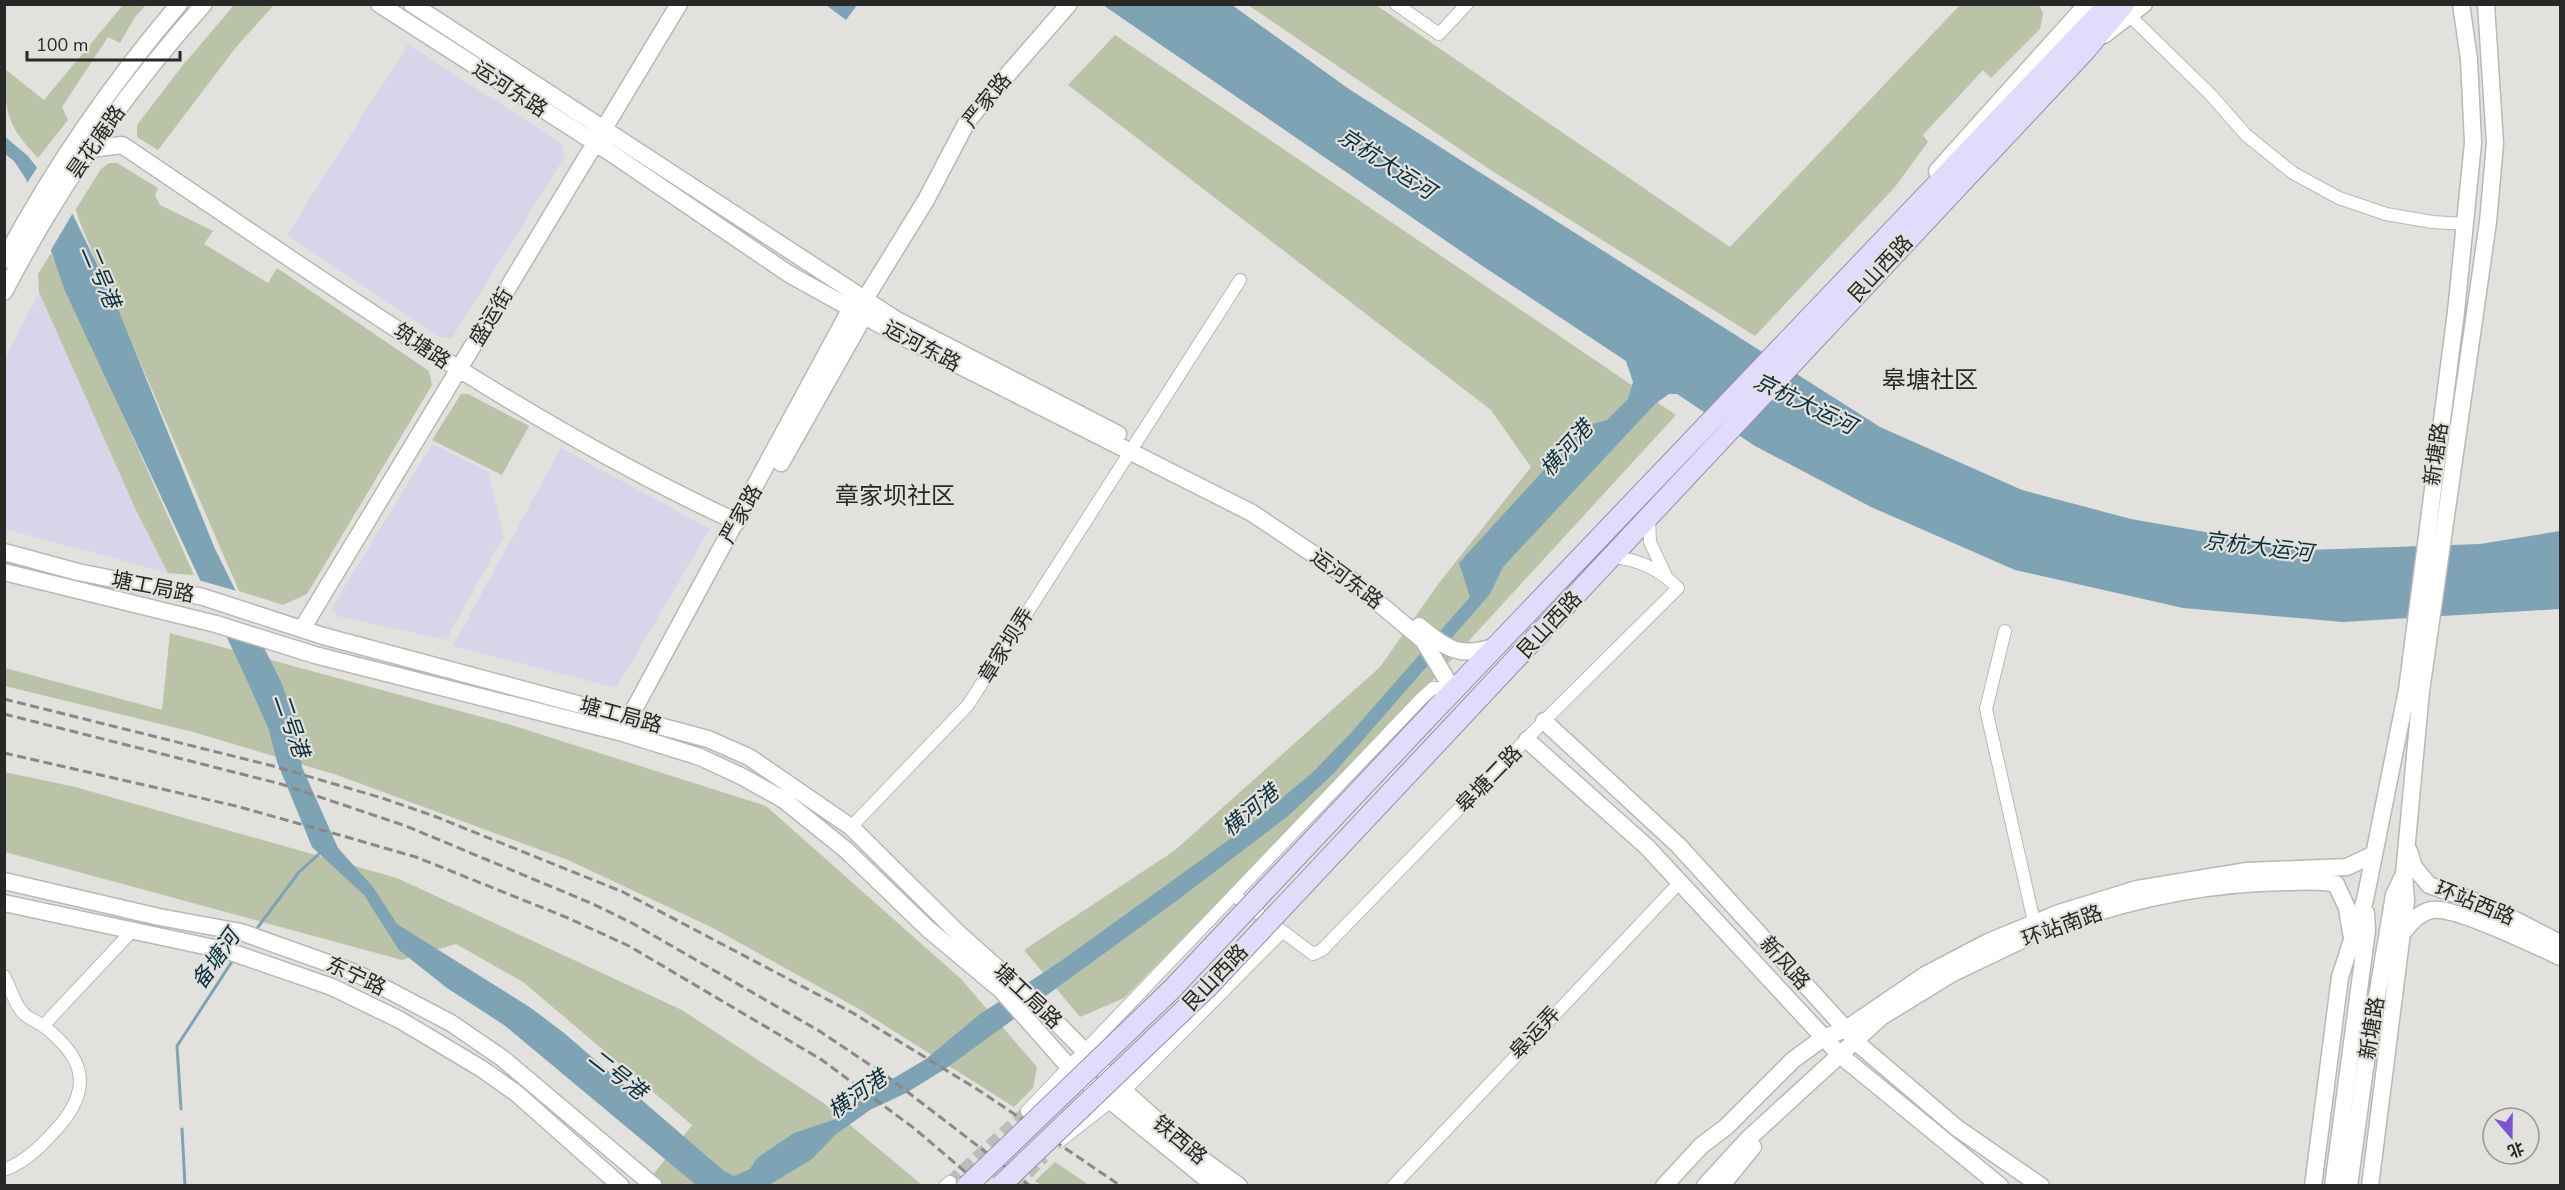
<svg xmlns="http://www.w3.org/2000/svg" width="2565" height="1190" font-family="'Nunito Sans','Noto Sans SC',sans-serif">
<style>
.commercial{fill:#d8d4ea}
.green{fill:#bac2a8}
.water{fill:#7da3b4}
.pier{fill:#e3e1de}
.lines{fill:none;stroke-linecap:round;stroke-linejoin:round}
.stream{stroke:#7da3b4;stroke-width:3}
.street-tunnel{stroke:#bebcb9;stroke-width:12;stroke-dasharray:12 6;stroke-linecap:butt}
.street-casing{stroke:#bab7b4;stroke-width:14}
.secondary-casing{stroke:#bab7b4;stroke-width:19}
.primary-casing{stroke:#958dae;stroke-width:22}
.street{stroke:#fff;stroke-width:12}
.secondary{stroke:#fff;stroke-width:16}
.primary{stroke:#e3dbfb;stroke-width:20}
.rail{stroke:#8a8987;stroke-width:3;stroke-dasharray:9 4.5;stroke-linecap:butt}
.primary-bridge-casing{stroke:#958dae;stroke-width:22;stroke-linecap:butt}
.primary-bridge{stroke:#e3dbfb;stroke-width:20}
.labels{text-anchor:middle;stroke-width:4.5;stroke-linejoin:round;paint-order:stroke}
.street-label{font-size:21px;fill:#282826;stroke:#e3e1de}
.water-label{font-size:22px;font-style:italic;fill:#0b303d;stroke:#e3e1de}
.quarter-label{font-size:24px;fill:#282826;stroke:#e3e1de}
</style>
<rect width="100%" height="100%" fill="#e3e1de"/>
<path class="commercial" d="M408,44l154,100 3,12 -113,182 -12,-1 -153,-102z
M39,292l96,216 33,65 -163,-44 -1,-168z
M432,444l56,28 16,64 -58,104 -109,-24 -6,-7z
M561,448l149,81 -94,159 -163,-42z"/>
<path class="green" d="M235,4l39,1 -37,41 -79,104 -21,-13v-12l46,-60z
M123,5h23l-11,12 -15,26 -12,-6 -46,70 6,13 -30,38c-30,-32 -34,-45 -33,-89l39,31z
M1248,5h128l354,242 230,-242h79l4,8 -3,16 -49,49 -8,-8 -60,65 5,7 -33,45 -140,149 -266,-167z
M1115,35l561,380 -277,302 -275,281 -44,19 -56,-67 150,-99 206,-184 59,-84 92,-116 -40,-57 -423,-325z
M109,163h8l41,25 -3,7 5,10 53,26 -9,13 64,39 9,-15 152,103 3,14 -125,209 -24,11 -44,-14 -159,-368 -4,-14 25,-40z
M51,253l143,322 -26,-2 -33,-65 -96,-216 -1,-18z
M461,394h7l61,32 -27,49 -70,-35z
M170,633l338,91 258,82 195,173 76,88 -4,21 -19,19 -155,-98 -148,-82 -143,-67 -231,-85 -144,-43 -188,-46v-18l157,42z
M4,772l71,15 322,91 285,132 143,94 97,81h-277l47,-60 -169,-143 -67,-38 -54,16 -397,-108z
M1055,1162l34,23h-48l-6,-4z"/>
<path class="water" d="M826,5h31l-11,15z
M1103,5h129l117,84 531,338 142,63 109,29 177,31 172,-6 80,-13v78l-217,13 -160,-14 -168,-38 -144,-63 -116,-61 -78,-52h-8l-14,10 -152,163 -13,27 -156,179 -46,43 -109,83 -234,170 -39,24 -36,17 -35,25 -23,24 -43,26h-73l-192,-160 -57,-37 -48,-38 -35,-55 -52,-48 -35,-85 -8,-32 -18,-41 -186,-398 -39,-112 -12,-18 -9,-7 -1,-18 24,20 45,59 41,84 101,250 66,133 14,36 7,49 36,81 35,39 24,37 134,84 33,25 160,138 10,5 16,-7 7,-11 37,-25 45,-15 11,-14 76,-45 54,-45 81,-53 194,-140 58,-49 36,-37 121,-138 -11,-34 125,-137 23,-6 21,-21 5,-17 -7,-21 -145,-96z"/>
<path class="pier" d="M39,165l35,46 -26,44 -23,-69z
M198,580l39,11 29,56 -43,-11z"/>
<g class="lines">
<path class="stream" d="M255,931l44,-59 21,-19
M181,1109l-4,-63 56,-86
M182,1129l3,57"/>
<path class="street-tunnel" d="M950,1182l77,-71
M1015,1186l29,-29"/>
<defs>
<path id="street" d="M1396,4l43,30 28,-30
M2130,16l81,79 35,40 47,38 46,25 47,16 46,8 34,2
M1649,519l1,23 15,32
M2005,631l-19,78 48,213
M851,827l117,-122 272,-425
M1235,896l78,58 9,-4 222,-229 134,-133c-19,-19 -38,-28 -65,-31
M4,976c7,12 9,26 19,37 6,6 16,9 23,15 36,29 47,57 15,96 -16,18 -33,37 -57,46
M43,1026l89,-95
M1027,1111l395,-413 11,-10 20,2
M1060,1141l64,-50 158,-159
M945,1186l5,-4
M1393,1186l287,-304"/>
<path id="secondary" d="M379,4l229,147 181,123 106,59 357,180 94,63 77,64 30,50
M412,4l483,315 223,115
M2104,35l40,-31
M91,149l31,-4c200,134 396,276 615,377
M1937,171l150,-167
M4,260c49,-92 107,-176 175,-256
M4,292c54,-104 122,-201 200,-288
M781,463l83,-147v-10
M4,552l74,20 125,25 120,39 385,103 41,18 102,70 106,105 83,74 84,85 72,64 43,31
M4,572l212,52 99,31 308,78 77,24 43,20 41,23 62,50 82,79 73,61 68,77 146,119
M1419,626c28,23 41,33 77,20
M302,629l377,-625
M1544,721l135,125 184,202 94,80 84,58
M625,726l226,-418 14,-9 61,-99 42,-80 101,-116
M1527,740l120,107 193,208 160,131
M2409,851l5,16 15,18 57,20 74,38
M4,881l155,36 82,15 115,41 95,50 51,35 152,128
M4,903l224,48 104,36 68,33 82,49 34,24 105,93
M2070,921c70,-24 143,-38 216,-39 15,0 35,-2 50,2l11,24 4,25
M2403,932c8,-9 16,-20 29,-22 22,-4 105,36 128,47
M1664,1186l38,-41 24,-18 67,-67 30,-22 23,-9 79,-54 63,-33 71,-29 78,-24 110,-18 100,-4 27,-13
M1705,1186l43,-47 133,-122 72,-44 71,-34
M1721,1186l32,-39
M2313,1186l27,-209 25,-77 42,-210 49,-378 17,-169 -4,-84 -8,-55
M2333,1186l34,-256 -1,-17
M2349,1186l16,-118 29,-173 10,-21
M2370,1186l36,-285 -2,-27 17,-183 67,-469 7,-79 -9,-139"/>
<path id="primary" d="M1434,711l670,-702
M1452,727l633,-676 39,-47"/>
</defs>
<use href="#street" class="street-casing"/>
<use href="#secondary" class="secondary-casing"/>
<use href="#primary" class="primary-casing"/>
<use href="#street" class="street"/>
<use href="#secondary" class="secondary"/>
<use href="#primary" class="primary"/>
<path class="rail" d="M4,699l269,67 109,32 52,18 189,76 230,121 127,78 141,95
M4,714l277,70 125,42 187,78 39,19 189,109 67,45 142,109
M4,753l232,53 107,30 73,21 152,61 61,28 193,114 93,69 67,57"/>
<defs>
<path id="primary-bridge" d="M967,1186l205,-197 262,-278
M1000,1186l209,-200 243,-259"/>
</defs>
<use href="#primary-bridge" class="primary-bridge-casing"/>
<use href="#primary-bridge" class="primary-bridge"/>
</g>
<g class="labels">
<g class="street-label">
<text transform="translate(510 89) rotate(33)" y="7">运河东路</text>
<text transform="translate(987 100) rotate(-51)" y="7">严家路</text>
<text transform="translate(96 142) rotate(-55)" y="7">昙花庵路</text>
<text transform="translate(1880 269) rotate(-47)" y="7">艮山西路</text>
<text transform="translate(491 317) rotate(-59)" y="7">盛运街</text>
<text transform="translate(422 346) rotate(34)" y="7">筑塘路</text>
<text transform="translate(922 346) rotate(28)" y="7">运河东路</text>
<text transform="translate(2436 454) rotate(-82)" y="7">新塘路</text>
<text transform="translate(741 514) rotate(-61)" y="7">严家路</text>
<text transform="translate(1347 579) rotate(37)" y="7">运河东路</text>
<text transform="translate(153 587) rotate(11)" y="7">塘工局路</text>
<text transform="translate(1549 625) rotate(-47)" y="7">艮山西路</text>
<text transform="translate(1006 645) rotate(-58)" y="7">章家坝弄</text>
<text transform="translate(621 715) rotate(15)" y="7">塘工局路</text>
<text transform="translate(1489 779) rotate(-46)" y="7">皋塘二路</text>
<text transform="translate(2475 903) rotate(22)" y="7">环站西路</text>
<text transform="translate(2062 926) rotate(-20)" y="7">环站南路</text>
<text transform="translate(1785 963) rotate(48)" y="7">新风路</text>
<text transform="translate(356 976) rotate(25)" y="7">东宁路</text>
<text transform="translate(1215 978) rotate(-46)" y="7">艮山西路</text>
<text transform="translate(1028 996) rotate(43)" y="7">塘工局路</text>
<text transform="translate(2372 1028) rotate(-81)" y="7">新塘路</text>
<text transform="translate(1535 1033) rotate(-47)" y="7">皋运弄</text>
<text transform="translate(1180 1140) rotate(40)" y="7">铁西路</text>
</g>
<g class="water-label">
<text transform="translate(1387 163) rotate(33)" y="8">京杭大运河</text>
<text transform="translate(101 276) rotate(67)" y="8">二号港</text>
<text transform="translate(1805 403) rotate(26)" y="8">京杭大运河</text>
<text transform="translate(1566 448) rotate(-48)" y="8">横河港</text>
<text transform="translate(2258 546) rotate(7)" y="8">京杭大运河</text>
<text transform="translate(292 725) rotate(71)" y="8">二号港</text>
<text transform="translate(1250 810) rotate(-40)" y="8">横河港</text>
<text transform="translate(215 959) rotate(-55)" y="8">备塘河</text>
<text transform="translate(618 1074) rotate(38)" y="8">二号港</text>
<text transform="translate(857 1094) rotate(-35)" y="8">横河港</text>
</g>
<g class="quarter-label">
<text x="1930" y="388">皋塘社区</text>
<text x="895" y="504">章家坝社区</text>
</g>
</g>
<rect width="2565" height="1190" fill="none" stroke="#282826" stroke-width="12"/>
<g transform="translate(2511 1136) rotate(160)"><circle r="28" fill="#e3e1de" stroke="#989794" stroke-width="1.5"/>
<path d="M0-4.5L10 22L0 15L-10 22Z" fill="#7956d0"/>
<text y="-9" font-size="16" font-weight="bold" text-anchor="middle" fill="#282826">北</text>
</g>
<path d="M27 51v9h153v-9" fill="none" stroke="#282826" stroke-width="3"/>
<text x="36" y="51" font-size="18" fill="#282826" stroke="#e3e1de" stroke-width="4.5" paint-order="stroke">100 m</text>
</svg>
